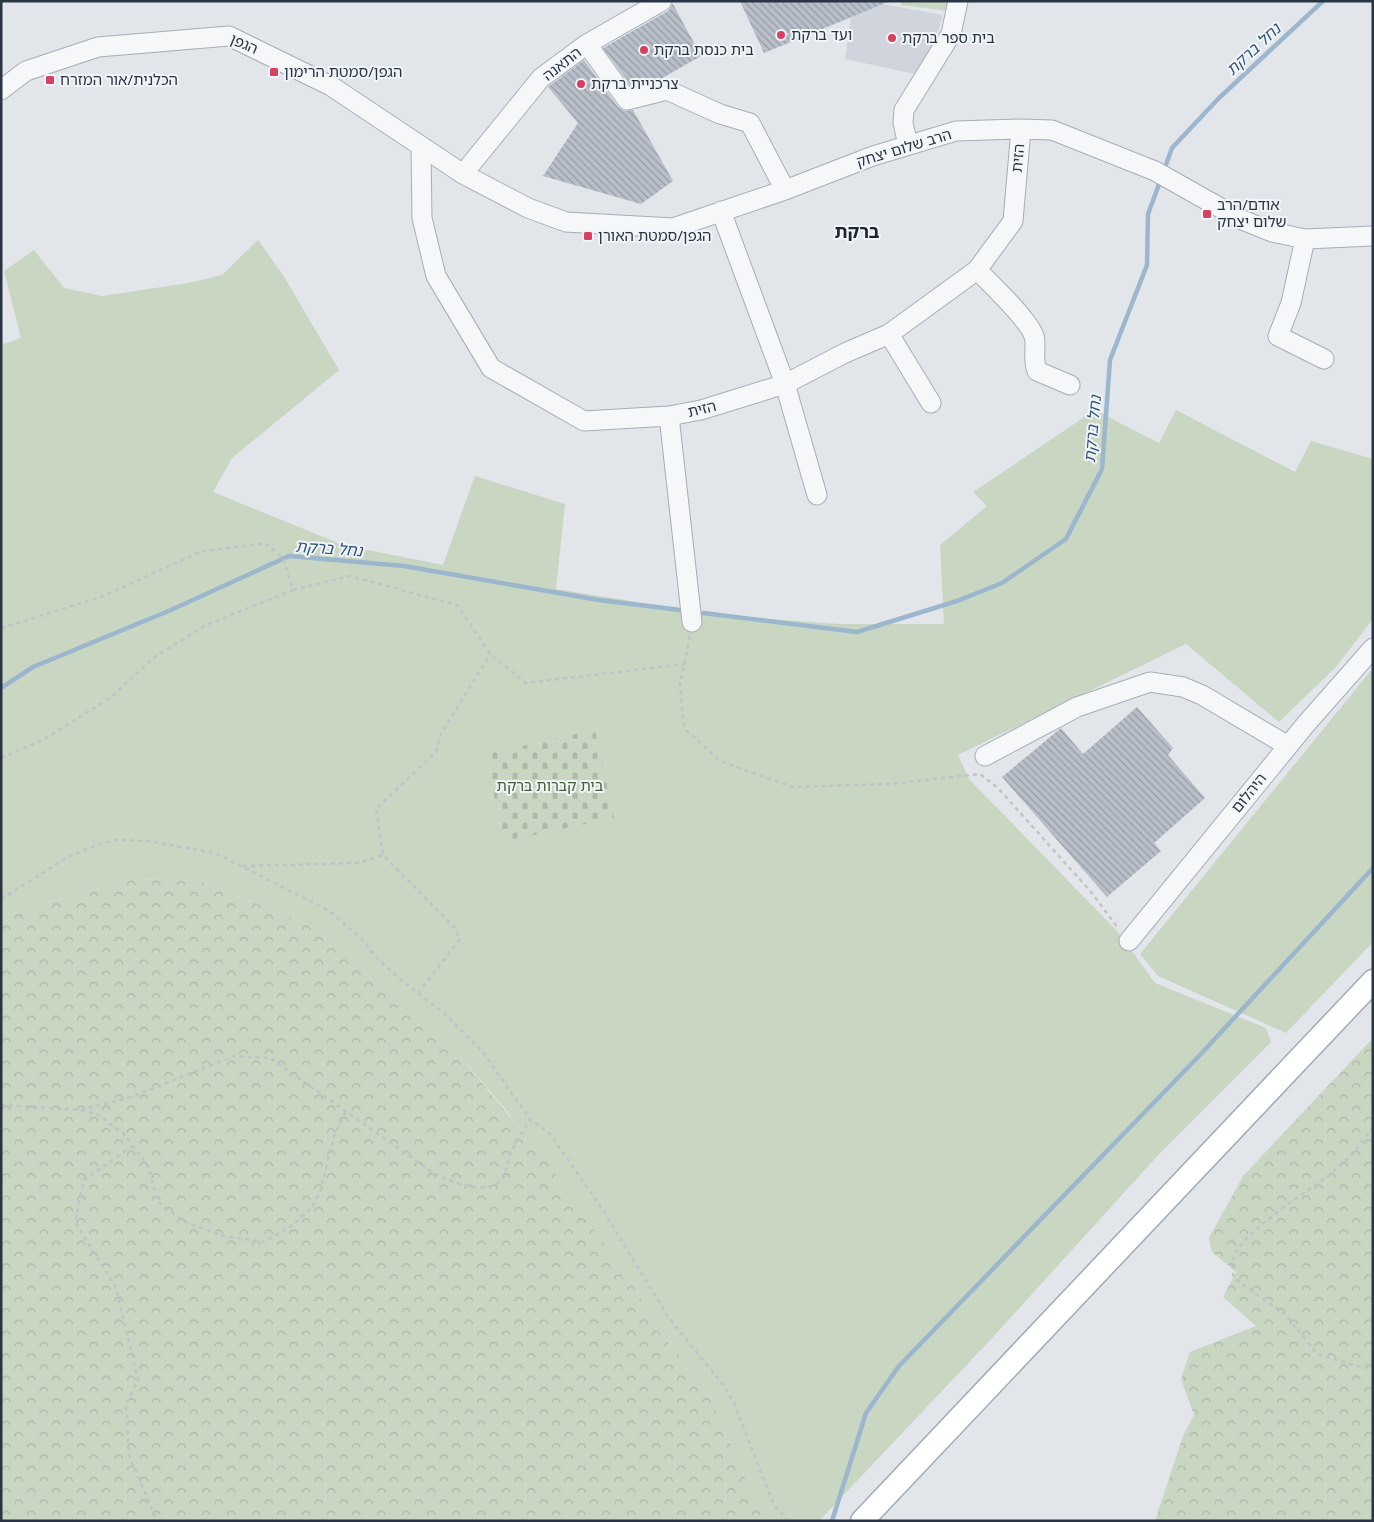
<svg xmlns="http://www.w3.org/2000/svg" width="1374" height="1522" font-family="'Noto Sans','Noto Sans Hebrew',sans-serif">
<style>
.built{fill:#d0d5dd}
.grass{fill:#c8d6c2}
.forest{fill:url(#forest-crowns)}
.cemetery{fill:url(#cemetery-stones)}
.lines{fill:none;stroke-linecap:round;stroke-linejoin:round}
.stream{stroke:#9bb6cd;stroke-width:4.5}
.building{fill:url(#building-back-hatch)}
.minor-casing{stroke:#a7adb6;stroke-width:21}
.major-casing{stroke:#a0abb8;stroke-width:25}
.path{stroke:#c0c4ca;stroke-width:2.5;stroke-dasharray:4 4;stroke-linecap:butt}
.minor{stroke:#f5f7f9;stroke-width:19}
.major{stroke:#fff;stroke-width:22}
.poi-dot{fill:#d7405e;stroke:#f2f5f8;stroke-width:2}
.labels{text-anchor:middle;stroke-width:4;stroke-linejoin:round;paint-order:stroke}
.poi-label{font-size:15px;fill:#293444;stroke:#f2f5f8;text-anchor:start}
.street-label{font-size:15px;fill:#293444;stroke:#f2f5f8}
.park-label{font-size:15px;fill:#3f6135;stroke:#f2f5f8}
.water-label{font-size:16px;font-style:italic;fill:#30557b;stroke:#f2f5f8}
.quarter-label{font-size:18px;font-weight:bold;fill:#1b2535;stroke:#f2f5f8}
</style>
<defs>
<pattern id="forest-crowns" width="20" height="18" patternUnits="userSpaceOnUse" patternTransform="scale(1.25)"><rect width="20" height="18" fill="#c8d6c2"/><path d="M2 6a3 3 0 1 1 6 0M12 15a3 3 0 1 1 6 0" fill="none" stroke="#acb8a8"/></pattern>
<pattern id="cemetery-stones" width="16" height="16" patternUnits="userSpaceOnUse" patternTransform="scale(1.25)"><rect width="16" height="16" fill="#c8d6c2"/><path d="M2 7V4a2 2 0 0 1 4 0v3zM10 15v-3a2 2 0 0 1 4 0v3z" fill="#acb8a8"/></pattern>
<pattern id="building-back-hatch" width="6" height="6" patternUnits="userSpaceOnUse" patternTransform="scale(1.25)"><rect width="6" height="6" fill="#b9bfc9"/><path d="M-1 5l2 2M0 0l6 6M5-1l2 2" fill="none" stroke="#969ca5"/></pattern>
</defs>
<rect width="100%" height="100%" fill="#e2e6eb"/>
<path class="built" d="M882,4l61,11 -19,61 -79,-17 6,-42z"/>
<path class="grass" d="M901,1h48l-1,10 -47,-6z
M258,240l25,35 56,95 -107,88 -19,34 130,53 100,20 32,-89 90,28 -9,85 169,27 115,8h104l-4,-79 47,-39 -14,-14 122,-82 64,33 17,-33 119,62 16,-31 62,18v160l-38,49 -56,54 -93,-78 -228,111 11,24 148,152 38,52 111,45 5,14 -111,111 -167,184 -174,184h-55l-58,-134 -51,-60 -21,-41 -128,-176 -51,-60 -45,-45 -35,-21 -35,-40 -37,-22 -103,-41 -65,-2 -58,15 -76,23v-572l20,-7 -17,-67 30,-21 30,38 39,8 85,-13 34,-8z
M1373,668v274l-87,91 -128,-57 -18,-22z"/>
<path class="forest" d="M135,879l65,2 103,41 37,22 35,40 35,21 45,45 89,108 90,128 21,41 51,60 58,134h-763v-604l76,-23z
M1373,1038v483h-218l28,-85 11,-21 -13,-36 9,-27 66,-26 -33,-29 13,-25 -24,-20 -3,-14 34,-62z"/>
<path class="cemetery" d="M595,730l19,88 -110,23 -19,-87z"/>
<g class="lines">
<path class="stream" d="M1164,170l8,-22 46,-49 105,-98
M703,613l154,19 100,-31 45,-18 64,-44 36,-70 8,-109 37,-95 1,-51 13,-35
M1,688l32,-21 138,-57 118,-54 115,10 195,34 81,10
M832,1521l34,-108 33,-47 300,-310 174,-188"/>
</g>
<path class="building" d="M740,1h148v1l-124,51z
M673,4l28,52 -42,24 -27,7 -29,-39 65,-37z
M584,60l34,47 6,4 9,-1 40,71 -32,23 -98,-28 35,-53 -30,-36z
M1137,707l36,41 -5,7 37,43 -51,45 7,8 -54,46 -105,-120 59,-49 22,26z"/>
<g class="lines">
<defs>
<path id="minor" d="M587,44l40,56 40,-10 53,24 30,9 35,67
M1,90l25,-19 72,-24 131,-11 102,50 132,88 65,34 38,14 107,6 112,-38 88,-34 83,-25 65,-2 31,1 103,41 85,48 32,13 33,7 68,-3
M908,145l-5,-22 1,-13 47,-76 7,-33
M421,147l1,71 14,58 55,92 93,53 85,-5 32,-6 84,-26 60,-31 44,-19 88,-64 36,-49 8,-92
M463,174l78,-96 46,-34 75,-43
M721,211l64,173 32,111
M1305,239l-14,64 -13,33 46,23
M977,270c14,14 51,49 57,66 3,9 -2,22 3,35l33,14
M889,334l42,69
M669,416l23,206
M985,756l92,-49 73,-25 33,5 19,8 86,51
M1129,941l177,-217 67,-76"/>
<path id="major" d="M862,1521l511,-540"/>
</defs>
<use href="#minor" class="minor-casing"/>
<use href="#major" class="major-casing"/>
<path class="path" d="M1,628l100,-31 99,-45 65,-9 18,15 10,32 57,-14 107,29 33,49 36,29 159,-19
M690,636l-10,49 4,43 36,33 73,26 96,-3 91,-10 18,14 94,105 26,35
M1,758l44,-19 65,-41 46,-42 50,-31 87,-35
M243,866l115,-3 25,-8
M1,899l67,-42 31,-13 17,-4 33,1 66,12 113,57 32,27 15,19 25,23 46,36 36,36 48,68 20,15 53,76 65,107 53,65 13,21 40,102 14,16
M418,993l42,-54 -6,-12 -71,-72 -7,-46 60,-57 5,-18 49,-80
M1,1105l80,5 16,4 27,20 15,20 10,14 8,32 6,6 20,15 40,15 41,6 29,-17 19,-18 8,-14 14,-57 12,-25
M81,1110l50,-13 103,-41 36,2 165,116c17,8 55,25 69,2 3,-7 4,-16 7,-23 5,-12 13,-23 19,-34
M1373,1127c-12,16 -24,32 -40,45 -23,19 -94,60 -100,88 -1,4 0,10 0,15l5,6 48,34 31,39 40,12 16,2
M133,1146l-49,34 -9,42 41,66 22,92 -12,25 3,50 28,66"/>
<use href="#minor" class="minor"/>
<use href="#major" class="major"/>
</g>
<g class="poi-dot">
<circle cx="781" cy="35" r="5"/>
<circle cx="892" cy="38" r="5"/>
<circle cx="644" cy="50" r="5"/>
<rect x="269" y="67" width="10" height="10" rx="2.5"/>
<rect x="45" y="75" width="10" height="10" rx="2.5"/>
<circle cx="581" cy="84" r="5"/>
<rect x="1202" y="209" width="10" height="10" rx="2.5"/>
<rect x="583" y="231" width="10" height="10" rx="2.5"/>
</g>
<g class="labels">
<g class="poi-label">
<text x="791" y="40">ועד ברקת</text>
<text x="902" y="43">בית ספר ברקת</text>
<text x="654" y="55">בית כנסת ברקת</text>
<text x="284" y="77">הגפן/סמטת הרימון</text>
<text x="60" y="85">הכלנית/אור המזרח</text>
<text x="591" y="89">צרכניית ברקת</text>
<text x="1217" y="210">אודם/הרב<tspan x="1217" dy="17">שלום יצחק</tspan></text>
<text x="598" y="241">הגפן/סמטת האורן</text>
</g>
<g class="street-label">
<text transform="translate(244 44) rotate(23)" y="5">הגפן</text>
<text transform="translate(562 64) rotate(-38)" y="5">התאנה</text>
<text transform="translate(904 148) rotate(-17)" y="5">הרב שלום יצחק</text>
<text transform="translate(1018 158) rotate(-85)" y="5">הזית</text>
<text transform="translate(702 409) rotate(-14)" y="5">הזית</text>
<text transform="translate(1249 793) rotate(-51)" y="5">היהלום</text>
</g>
<g class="park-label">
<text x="550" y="791">בית קברות ברקת</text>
</g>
<g class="water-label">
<text transform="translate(1253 49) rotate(-43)" y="6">נחל ברקת</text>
<text transform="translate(1092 429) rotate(-85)" y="6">נחל ברקת</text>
<text transform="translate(329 548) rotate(4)" y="6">נחל ברקת</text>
</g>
<g class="quarter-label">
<text x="857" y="238">ברקת</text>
</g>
</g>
<rect width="1374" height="1522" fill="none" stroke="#293444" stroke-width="5"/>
</svg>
